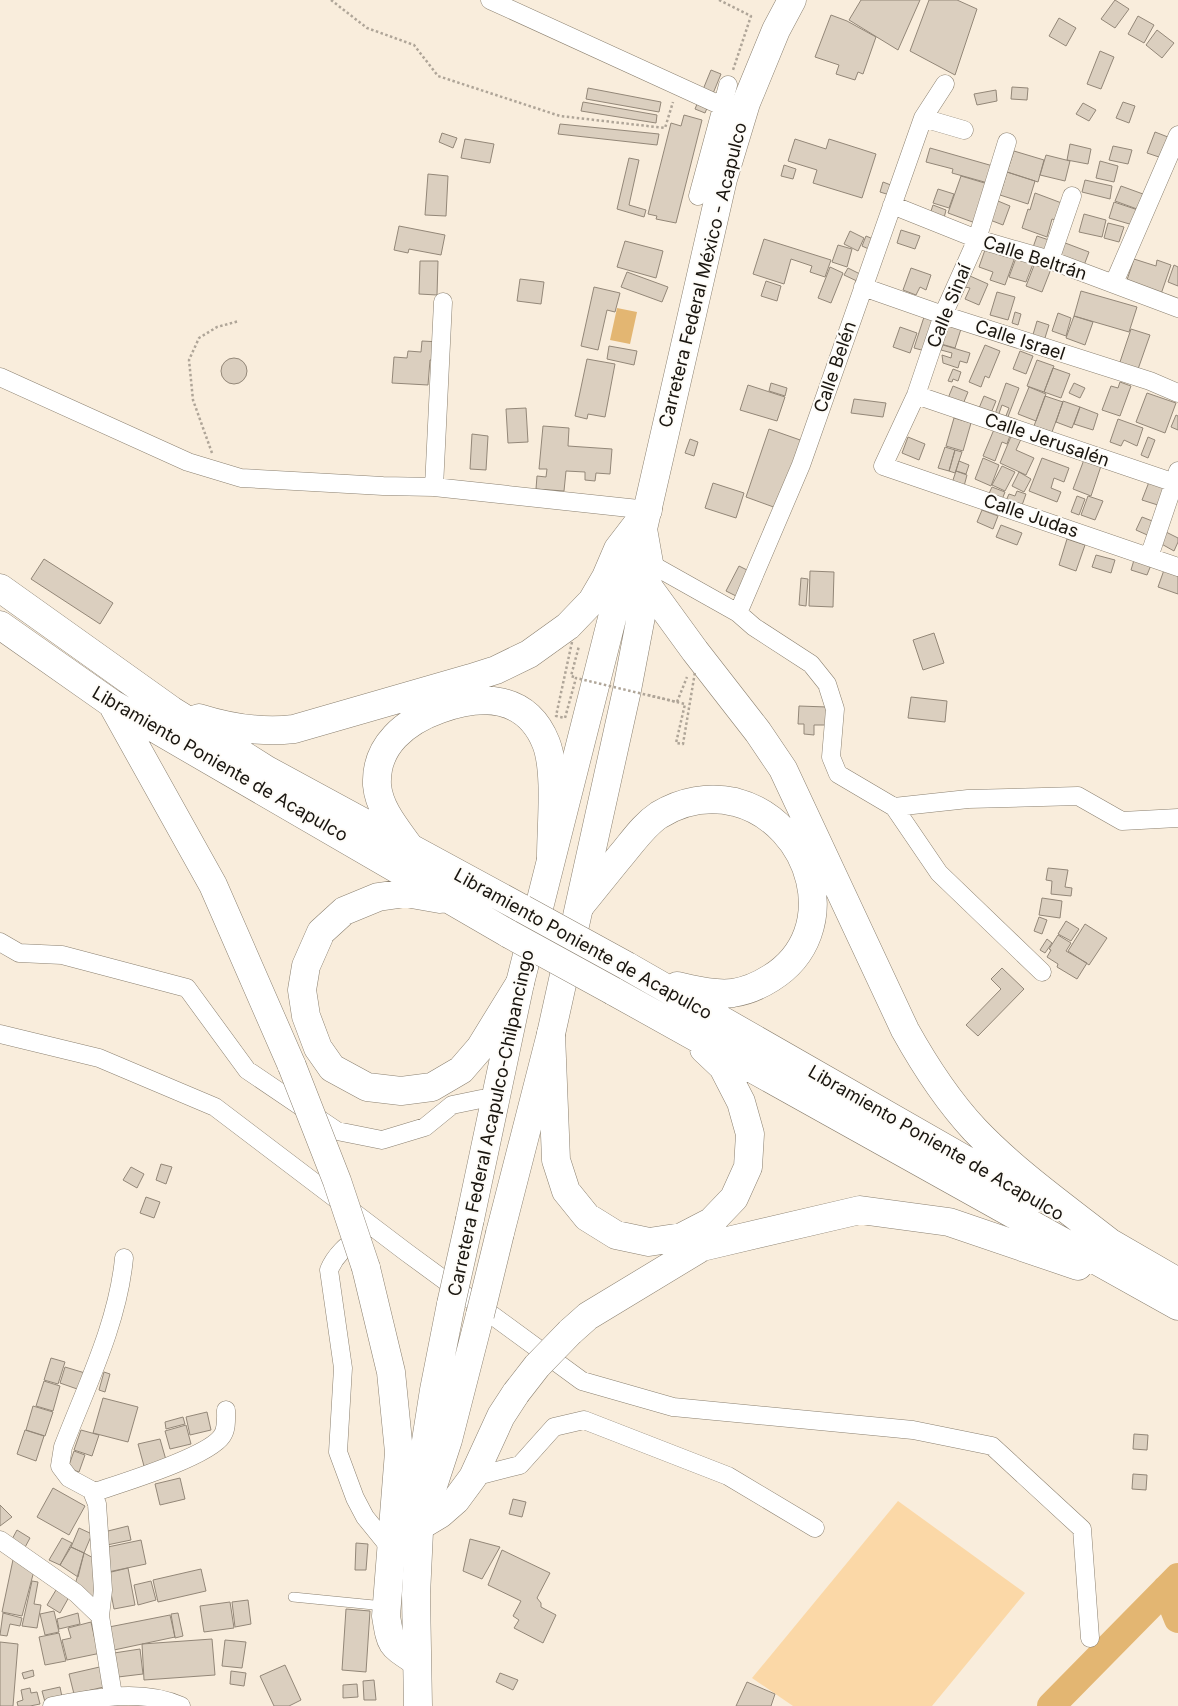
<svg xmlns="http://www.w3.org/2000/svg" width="1178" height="1706" font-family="Inter,sans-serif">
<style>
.green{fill:#fbd8a7}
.water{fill:#e3b672}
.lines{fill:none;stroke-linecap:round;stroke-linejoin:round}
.river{stroke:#e3b672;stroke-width:28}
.building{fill:#dbcfbf;stroke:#938778}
.service-casing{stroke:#8b8070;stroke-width:10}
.minor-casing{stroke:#8b8070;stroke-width:19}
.primary-casing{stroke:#8b8070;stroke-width:29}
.motorway-casing{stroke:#8b8070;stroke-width:29}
.path{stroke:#afa598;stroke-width:2.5;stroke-dasharray:2.5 2.5;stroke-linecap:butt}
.service{stroke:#fff;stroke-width:9}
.minor{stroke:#fff;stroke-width:18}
.primary{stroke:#fff;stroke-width:28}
.motorway{stroke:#fff;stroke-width:28}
.primary-bridge-casing{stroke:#8b8070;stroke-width:29;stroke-linecap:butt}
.motorway-bridge-casing{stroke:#8b8070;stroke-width:29;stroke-linecap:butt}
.path-bridge{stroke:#afa598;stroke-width:2.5;stroke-dasharray:2.5 2.5;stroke-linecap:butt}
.primary-bridge{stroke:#fff;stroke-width:28}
.motorway-bridge{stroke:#fff;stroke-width:28}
.labels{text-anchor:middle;stroke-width:4;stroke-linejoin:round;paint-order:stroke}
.street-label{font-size:18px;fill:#19150f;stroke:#fefcf8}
</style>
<rect width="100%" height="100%" fill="#f9eddc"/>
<path class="green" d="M898,1501l127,92 -93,113h-139l-41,-28z"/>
<path class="water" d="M617,308l20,4 -7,32 -20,-4z"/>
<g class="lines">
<path class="river" d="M1166,1589l12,30
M1051,1706l127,-129"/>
</g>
<path class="building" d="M861,0h59l-22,50 -49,-30z
M929,0h28l20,9 -22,66 -45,-24z
M1115,0l14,9 -14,19 -14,-9z
M831,15l16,6 29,16 -13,37 -5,-2 -3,8 -19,-6 3,-9 -24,-8z
M1138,16l16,9 -10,18 -16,-9z
M1059,18l17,10 -10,18 -17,-10z
M1157,30l17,13 -12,15 -16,-13z
M1100,51l14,6 -13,32 -14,-5z
M711,70l10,4 -16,39 -10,-4z
M1012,87l16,1 -1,12 -16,-1z
M588,88l73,14 -2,10 -73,-13z
M996,90l1,11 -20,4 -3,-11z
M583,102l74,13 -1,8 -75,-12z
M1123,102l12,4 -6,17 -13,-5z
M1083,103l13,7 -7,11 -13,-7z
M684,115l18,5 -26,103 -20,-4 1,-3 -9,-2 23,-91 10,3z
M560,124l99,10 -2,11 -99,-11z
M1155,132l18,7 -8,20 -18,-6z
M442,133l15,5 -4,10 -14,-6z
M465,139l29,5 -4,19 -29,-5z
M795,139l31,10 3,-10 47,15 -14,44 -49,-15 4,-13 -29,-9z
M1070,144l21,5 -3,15 -21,-4z
M1113,146l19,4 -4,14 -19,-4z
M930,148l63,18 -5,17 -36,-10 1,-4 -27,-7z
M1014,151l30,9 -6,22 -31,-10z
M1046,155l24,6 -5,20 -25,-6z
M629,158l10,2 -10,45 17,5 -2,7 -27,-8z
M1100,161l18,5 -4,16 -18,-4z
M784,165l12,4 -3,10 -12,-3z
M1007,172l28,9 -7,23 -28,-9z
M428,174l20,2 -2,40 -21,-1z
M961,176l27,8 -10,40 -30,-11z
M1085,180l27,6 -2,13 -28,-7z
M883,182l13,5 -3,9 -13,-4z
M1121,186l22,8 -6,15 -22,-8z
M938,189l16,5 -5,14 -16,-5z
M1035,193l32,12 -5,17 -10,-3 -5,18 -25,-9 6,-19 2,1z
M998,201l12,5 -7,19 -13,-5z
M1114,202l24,8 -5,15 -24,-7z
M933,205l13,5 -3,12 -14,-5z
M1084,214l22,6 -4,17 -23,-5z
M1108,223l16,4 -5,15 -15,-4z
M399,226l46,9 -4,20 -32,-6 -1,4 -14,-3z
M901,230l19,6 -5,13 -18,-6z
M850,231l14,7 -6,13 -14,-7z
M866,236l12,5 -5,10 -11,-5z
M1037,236l12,4 -6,17 -12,-4z
M764,239l67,21 -6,17 -15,-5 2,-6 -21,-7 -7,25 -31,-10z
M625,241l38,10 -7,27 -39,-11z
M1060,241l29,11 -6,16 -29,-10z
M838,245l14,4 -5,18 -15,-5z
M986,247l29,10 -10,28 -15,-5 3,-8 -14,-5z
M1016,258l17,6 -7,18 -17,-5z
M1134,259l22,7 1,-6 14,5 -11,32 -35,-11z
M420,261h18l-1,34 -18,-1z
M1035,263l16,6 -9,23 -16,-6z
M1174,265l4,2v19l-10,-4z
M830,267l13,6 -12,30 -13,-5z
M848,268l14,7 -3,7 -15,-7z
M911,268l20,7 -5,15 -6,-3 -4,8 -13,-5z
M627,272l41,15 -6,15 -41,-15z
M970,276l18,8 -9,21 -14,-6 5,-11 -5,-1z
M520,279l24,3 -3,22 -24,-3z
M766,281l15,5 -4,15 -16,-5z
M594,287l26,6 -5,19 -8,-2 -9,40 -17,-4z
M1081,291l56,16 -8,25 -55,-16z
M997,292l18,5 -7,23 -18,-5z
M1015,312l6,2 -3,11 -6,-2z
M1058,313l13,5 -5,18 -14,-5z
M1074,316l19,6 -8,23 -19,-7z
M924,317l14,5 -9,30 -15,-4z
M1037,321l12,4 -5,16 -12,-3z
M947,325l14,4 -6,19 -14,-4z
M900,327l17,6 -7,20 -17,-6z
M1131,329l19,6 -13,37 -18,-7z
M422,341l19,1 -1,18h-10l-2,25 -36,-2 2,-26 13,1 1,-7 13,1z
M943,345l27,8 -3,10 -7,-2 -2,7 -15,-5 -1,-8 9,3 1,-5 -11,-3z
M985,345l15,6 -11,27 -4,-2 -4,11 -12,-5z
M609,346l28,5 -3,14 -27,-6z
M1020,351l13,5 -7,18 -13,-5z
M221 371a13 13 0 1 1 26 0a13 13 0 1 1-26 0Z
M587,359l28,5 -10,53 -17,-3 -1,5 -12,-3z
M1037,360l17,6 -10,26 -17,-6z
M1053,368l17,6 -9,24 -17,-6z
M953,369l8,3 -3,9 -5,-2 -1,3 -4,-1z
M1120,382l11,4 -11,30 -18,-6 9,-24 7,2z
M771,383l16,5 -2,8 -16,-5z
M1006,383l13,5 -13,34 -2,-1 5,-13 -7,-3 -5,14 -3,-2z
M1074,383l11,5 -5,10 -11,-5z
M748,385l37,12 -8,24 -37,-11z
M953,386l15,6 -7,17 -15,-6z
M1029,387l17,7 -10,27 -18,-7z
M1147,393l29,10 -11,30 -29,-11z
M984,396l12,5 -7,17 -12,-5z
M1045,396l18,6 -11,30 -18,-6z
M854,399l32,4 -3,14 -32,-4z
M1063,401l17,6 -8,21 -16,-6z
M1080,407l18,7 -5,16 -19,-6z
M526,408l2,34 -20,1 -2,-34z
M1176,415l2,1v14l-7,-3z
M954,418l17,5 -8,28 -17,-5z
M1118,419l25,9 -6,18 -13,-6 -3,6 -11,-4z
M543,426l26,2 -1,18 44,3 -2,25 -14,-1 -1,8 -10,-1v-8l-19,-1 -2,20 -28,-2 1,-13 9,1 1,-8h-8z
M995,427l16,6 -4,11 -5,-2 -7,19 -12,-5z
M769,429l34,12 -24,68 -33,-12z
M472,434l16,2 -2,34 -16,-1z
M1012,434l10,3 -6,13 18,8 -8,17 -26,-12z
M908,437l17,7 -6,16 -17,-7z
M1148,437l7,3 -7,18 -7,-3z
M690,439l8,3 -4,14 -9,-3z
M945,447l10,3 -6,21 -11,-3z
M955,450l7,2 -7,21 -6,-2z
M1085,457l17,6 -11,33 -18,-7z
M983,458l16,7 -8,21 -16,-7z
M1042,458l27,10 -5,14 -10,-4 -3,10 10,4 -4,10 -28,-11z
M959,461l10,4 -3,9 -10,-3z
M1002,466l13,6 -10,19 -13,-6z
M956,471l11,4 -4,15 -12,-4z
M1019,472l12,7 -7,13 -12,-6z
M1149,482l21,7 -6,18 -22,-7z
M713,483l31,10 -8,25 -31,-10z
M992,487l13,5 -4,10 -15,-2z
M1017,491l9,3 -6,17 -16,-6 5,-11 6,2z
M1077,496l8,3 -6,16 -8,-3z
M1088,496l15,5 -8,19 -14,-5z
M982,510l16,6 -5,13 -16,-7z
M1142,517l18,7 -6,14 -18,-8z
M1001,525l21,8 -5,12 -21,-8z
M1164,531l14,7v4l-4,9 -16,-9z
M1067,539l18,6 -9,26 -17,-6z
M1096,555l19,5 -4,13 -19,-6z
M44,559l69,44 -13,21 -69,-45z
M1134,560l17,5 -4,10 -16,-5z
M739,566l12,6 -13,25 -12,-6z
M1164,570l14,4v20l-20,-7z
M810,571l24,1 -1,35 -24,-1z
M801,578l7,1 -2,27 -7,-1z
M934,633l10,30 -21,7 -10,-30z
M911,697l36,4 -2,21 -37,-4z
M799,706l28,1v18h-13v10l-10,-1v-10h-6z
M1048,868l20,2 -3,17 7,1 -1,8 -20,-2 1,-13 -6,-1z
M1042,898l20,3 -2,17 -21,-3z
M1039,917l8,3 -5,14 -8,-3z
M1066,921l13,8 -8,12 -13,-7z
M1085,924l22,14 -18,27 -21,-14z
M1058,935l13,8 -5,8 21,12 -10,16 -20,-12 1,-3 -11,-7 4,-7 -2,-1z
M1047,939l5,4 -7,10 -5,-3z
M1002,968l22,21 -46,47 -12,-11 35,-36 -10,-10z
M161,1164l11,3 -6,17 -10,-4z
M131,1167l13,7 -7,14 -14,-8z
M146,1197l14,5 -6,16 -14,-5z
M51,1358l14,4 -7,22 -14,-4z
M65,1367l20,6 -5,17 -20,-7z
M104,1372l6,2 -5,18 -6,-2z
M44,1381l16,5 -7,25 -17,-5z
M103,1398l35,9 -10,35 -35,-9z
M33,1406l20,6 -8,24 -19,-6z
M207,1412l4,18 -21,5 -4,-18z
M183,1417l2,7 -19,5 -1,-7z
M186,1425l5,19 -21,5 -5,-18z
M25,1430l19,6 -8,25 -19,-7z
M81,1430l18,5 -7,21 -18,-6z
M1134,1434l14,1 -1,15 -14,-1z
M160,1439l6,21 -22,6 -6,-22z
M74,1451l11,4 -6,17 -11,-4z
M1133,1474l14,1 -1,15 -14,-1z
M180,1478l5,21 -25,6 -5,-21z
M53,1488l32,18 -16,29 -32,-18z
M513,1499l13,3 -4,15 -13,-3z
M0,1505l12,12 -12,9z
M128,1526l3,14 -24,5 -3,-13z
M79,1528l13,6 -8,19 -13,-6z
M17,1530l13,8 -7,13 -12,-10z
M62,1538l10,5 -12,22 -11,-5z
M470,1539l30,8 -18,32 -19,-8z
M141,1540l5,24 -38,8 -5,-24z
M356,1543l12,1 -2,26h-11z
M71,1547l13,6 -6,24 -18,-12z
M502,1550l48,23 -13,25 4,5v4l15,8 -13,28 -29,-15 5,-8 -6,-4 8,-15 -33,-16z
M84,1553l15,8 -1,42 -23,-18z
M14,1555l21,12 -13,49 -20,-4z
M128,1568l7,37 -21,4 -7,-36z
M201,1569l5,22 -48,11 -5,-22z
M32,1581l6,1 -4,22 7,1 -4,23 -15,-2z
M151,1581l5,19 -18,5 -4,-20z
M56,1590l13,7 -9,16 -13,-8z
M248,1600l3,24 -16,3 -3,-25z
M230,1602l4,26 -30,4 -4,-26z
M346,1609l24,2 -4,61 -24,-2z
M54,1611l5,21 -14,3 -5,-21z
M3,1613l19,5 -2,8 -10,-2 -3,12 -7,-1z
M78,1613l2,11 -21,5 -2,-10z
M178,1613l5,23 -8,2 -4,-24z
M170,1615l5,22 -61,13 -5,-23z
M91,1622l4,18 3,-1 3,14 -34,7 -5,-20 9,-2 -3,-10z
M59,1633l7,28 -21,4 -6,-28z
M212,1639l3,36 -71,5 -2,-36z
M225,1640l21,2 -4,26 -20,-2z
M0,1642l18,2 -5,62h-13z
M140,1649l3,25 -25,3 -4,-24z
M285,1665l16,35 -12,6h-15l-14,-30z
M104,1666l4,20 -34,8 -5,-20z
M33,1670l1,6 -10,3 -2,-6z
M231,1671l15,2 -2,13 -14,-2z
M500,1673l18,7 -5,10 -17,-8z
M374,1680l2,20h-12l-1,-19z
M747,1682l28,12 -4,12h-35z
M357,1684l1,13 -15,1v-13z
M60,1687l2,10 -17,5 -3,-11z
M30,1688l1,5 6,-1 3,12 -10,2h-12l-1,-4 6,-2 -2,-10z"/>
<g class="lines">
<defs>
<path id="service" d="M293,1597l91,9"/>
<path id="minor" d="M490,0l232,106
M923,118l41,12
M1007,142l-30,97 -34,76 -27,80 -33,71 295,101
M698,196l30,-111
M892,205l85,34 73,21 128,48
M1050,260l22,-64
M1114,283l64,-148
M863,287l80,28 207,66 28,12
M0,377l188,85 53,16 142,8 51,1 214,23
M916,395l262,89
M434,487l9,-185
M1149,557l29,-86
M649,563l89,50 16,14 57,37 16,20 8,25 -4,48 7,17 56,33 45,66 103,99
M738,613l63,-148 122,-347 22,-34
M894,807l74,-8 110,-3 44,25 56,-3
M0,942l19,11 43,2 125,33 60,82 90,61 45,9 43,-13 27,-22 29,-6h14
M0,1034l99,24 116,49 191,145 176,129 91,26 240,23 79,16 90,83 8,109
M363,1233c-14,11 -27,20 -34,37l14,98 -5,84 17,46 10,19 26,32
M124,1258c-6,65 -38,129 -61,189l-3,19 9,12 26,14c27,-9 113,-35 127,-56 5,-7 4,-17 4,-26
M473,1477l47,-12 34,-38 30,-7 144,56 87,52
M95,1492l-2,2 4,10 6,86 -3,26 13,79
M0,1540l76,53 24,23
M52,1706c42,-8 90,-18 129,0"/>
<path id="primary" d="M470,1219l50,-236 108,-428 15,-26 80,-350 23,-76 30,-73 16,-30
M500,1233l51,-199 76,-344 20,-105 2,-22 -6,-34
M432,1489l16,-49 32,-125
M418,1706l-2,-111 4,-85v-31l14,-89 17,-86"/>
<path id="motorway" d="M647,585l48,66 63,81 25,37 122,261c20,36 42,70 70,100 41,43 91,78 138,115
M0,588l171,122 96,60 256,139
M0,625l111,78 398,231
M112,704l101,181 79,181
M199,718c32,10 62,15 95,11l177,-51 25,-8 33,-16 39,-28 24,-25 14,-24 12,-28 30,-39
M408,845c-13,-18 -29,-37 -31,-60 -2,-40 29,-64 63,-76 42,-15 87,-14 106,34 11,28 5,83 5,114
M440,899l-34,-6 -28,4 -34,14 -23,21 -15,34 -4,24 4,26 12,32 14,20 35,19 34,4 31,-4 29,-17 19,-22 40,-65
M580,906c14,-17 28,-35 43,-53 11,-13 21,-28 36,-38 23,-14 50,-19 76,-13 78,20 110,130 36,176 -11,7 -25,13 -38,15 -19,2 -38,-3 -56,-7
M627,966l407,233
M613,991l565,315
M551,1034l5,126 10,31 21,26 29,18 33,7 33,-5 29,-15 23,-24 14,-31 2,-33 -9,-32 -18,-35 -19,-18
M1097,1235l81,47
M366,1268l25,104 8,80 -13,164c5,30 4,28 30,45
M570,1332l18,-16 114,-69 158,-37 89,12 129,44
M420,1526l20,-12 16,-14 17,-23 28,-61 15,-23"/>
</defs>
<use href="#service" class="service-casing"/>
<use href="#minor" class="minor-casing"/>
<use href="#primary" class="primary-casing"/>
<use href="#motorway" class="motorway-casing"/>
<path class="path" d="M331,0l36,28 47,17 24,31 122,40 105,12 8,-26
M719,0l32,16 -18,54
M212,453l-19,-53 -4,-40 10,-22 18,-11 22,-6
M574,677l-3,-1 8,-30
M648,695l29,7 10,-25"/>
<use href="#service" class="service"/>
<use href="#minor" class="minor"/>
<use href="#primary" class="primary"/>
<use href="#motorway" class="motorway"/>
<defs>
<path id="primary-bridge" d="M451,1304l19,-85
M480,1315l20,-82"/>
<path id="motorway-bridge" d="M523,909l104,57
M509,934l104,57
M292,1066l45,115 29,87
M516,1393l21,-27 33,-34"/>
</defs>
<use href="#primary-bridge" class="primary-bridge-casing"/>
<use href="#motorway-bridge" class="motorway-bridge-casing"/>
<path class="path-bridge" d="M572,642l-16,74 9,2 11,-40 109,26 -9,39 7,1 12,-72"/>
<use href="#primary-bridge" class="primary-bridge"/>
<use href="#motorway-bridge" class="motorway-bridge"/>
</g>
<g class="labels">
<g class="street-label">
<text transform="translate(1035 258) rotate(18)" y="6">Calle Beltrán</text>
<text transform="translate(703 275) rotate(-76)" y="6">Carretera Federal México - Acapulco</text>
<text transform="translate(949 306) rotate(-68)" y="6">Calle Sinaí</text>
<text transform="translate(1020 340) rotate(18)" y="6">Calle Israel</text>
<text transform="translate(835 367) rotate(-71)" y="6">Calle Belén</text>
<text transform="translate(1047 440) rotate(19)" y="6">Calle Jerusalén</text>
<text transform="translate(1031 516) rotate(19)" y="6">Calle Judas</text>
<text transform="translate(220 764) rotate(30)" y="6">Libramiento Poniente de Acapulco</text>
<text transform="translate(583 944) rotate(29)" y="6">Libramiento Poniente de Acapulco</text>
<text transform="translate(491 1123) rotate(-78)" y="6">Carretera Federal Acapulco-Chilpancingo</text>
<text transform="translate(936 1143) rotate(30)" y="6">Libramiento Poniente de Acapulco</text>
</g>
</g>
</svg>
